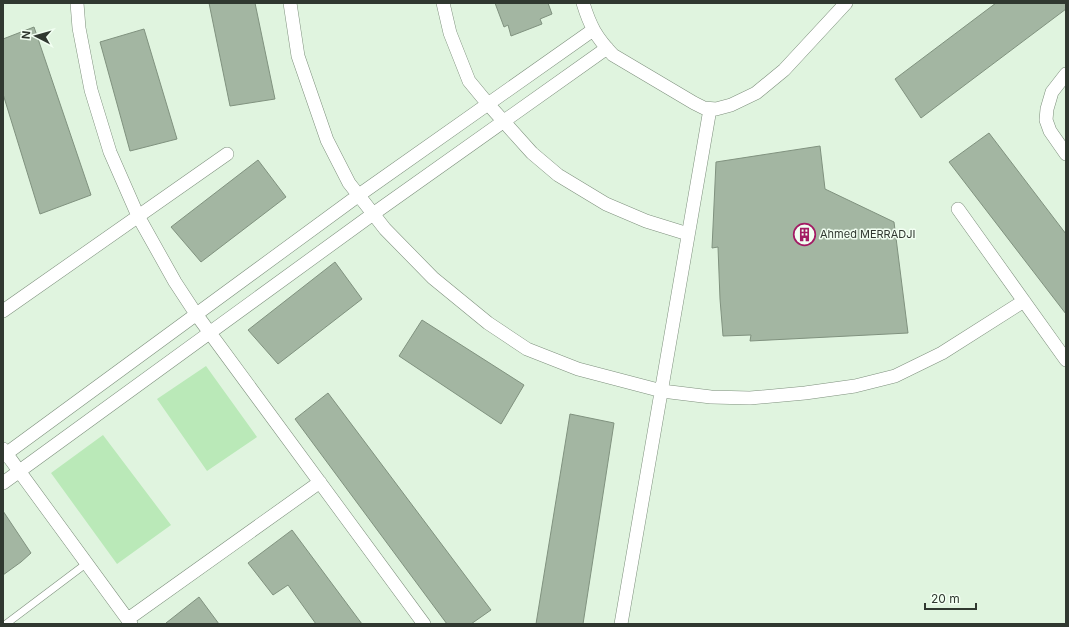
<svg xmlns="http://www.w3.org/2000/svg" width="1069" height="627" font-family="Inter,sans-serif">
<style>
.green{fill:#bae9b8}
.building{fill:#a3b6a2;stroke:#80927f}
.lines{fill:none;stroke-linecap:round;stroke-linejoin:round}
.service-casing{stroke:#7e907d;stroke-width:8}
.minor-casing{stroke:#7e907d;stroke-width:14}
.service{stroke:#fff;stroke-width:7}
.minor{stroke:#fff;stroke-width:13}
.labels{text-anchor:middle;stroke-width:3;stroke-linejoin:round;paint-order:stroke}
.poi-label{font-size:11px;fill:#303830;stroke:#f2fff2;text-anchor:start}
</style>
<rect width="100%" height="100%" fill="#e0f4df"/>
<path class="green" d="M206,366l51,71 -50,34 -50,-72z
M103,435l68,90 -54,39 -66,-91z"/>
<path class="building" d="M209,3h46l20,96 -45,7z
M495,3h53l4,11 -12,5 2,5 -31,12 -3,-11 -4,2z
M996,3h70v6l-145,109 -26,-39z
M34,27l57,168 -51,19 -37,-120v-55z
M144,29l33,110 -47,12 -30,-109z
M989,133l77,101v80l-117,-152z
M820,146l5,43 69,33 14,111 -158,8 1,-6 -28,1 -3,-37 -2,-52 -6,1 4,-86z
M258,160l28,37 -85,65 -30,-35z
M335,262l27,37 -84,65 -30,-34z
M422,320l102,65 -23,39 -102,-68z
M328,393l163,217 -20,14h-24l-152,-205z
M570,414l44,9 -31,201h-47z
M3,511l28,42 -10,9 -18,13z
M292,530l70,94h-46l-28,-39 -15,10 -25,-32z
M199,597l20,27h-53v-1z"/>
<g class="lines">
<defs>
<path id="service" d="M6,624l81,-61"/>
<path id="minor" d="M77,3l2,25 12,62 19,62 28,64 37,66 21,32 228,310
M290,3l8,53 29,84 22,43 36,46 48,49 55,45 39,26 51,20 84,22 49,6 39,1 55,-5 50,-7 40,-10 47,-23 82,-52
M443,3l7,30 19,48 19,23 44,49 26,22 48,29 40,17 42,13
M583,3c7,23 13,34 30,52l81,48 10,5 12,1 15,-4 25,-12 28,-23 62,-67
M1066,74l-14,18 -5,17 -1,11 4,11 16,23
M958,209l108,151
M3,311l224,-157
M3,449l128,175
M3,456l356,-261 234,-165
M3,483l370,-269 234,-166
M128,619l192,-137
M621,624l89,-515"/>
</defs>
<use href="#service" class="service-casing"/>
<use href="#minor" class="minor-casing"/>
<use href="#service" class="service"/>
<use href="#minor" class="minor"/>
</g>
<defs>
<symbol id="building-ring" viewBox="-11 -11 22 22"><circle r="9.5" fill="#f2fff2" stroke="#a31a64" stroke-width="1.5"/><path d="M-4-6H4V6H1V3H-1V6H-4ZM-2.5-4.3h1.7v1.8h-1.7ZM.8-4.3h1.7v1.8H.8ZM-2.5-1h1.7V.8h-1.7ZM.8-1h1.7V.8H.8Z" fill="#a31a64"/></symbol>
</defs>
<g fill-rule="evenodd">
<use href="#building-ring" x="792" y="222" width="25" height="25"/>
</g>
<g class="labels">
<g class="poi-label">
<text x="820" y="238">Ahmed MERRADJI</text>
</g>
</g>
<rect width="1069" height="627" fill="none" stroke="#303830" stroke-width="8"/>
<g transform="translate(36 36) rotate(276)" stroke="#f2fff2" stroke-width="3" paint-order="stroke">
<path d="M0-3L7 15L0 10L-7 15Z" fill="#303830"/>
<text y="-6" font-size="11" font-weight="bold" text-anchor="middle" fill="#303830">N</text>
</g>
<path d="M925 603v6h51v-6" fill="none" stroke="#303830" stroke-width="2"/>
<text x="931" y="603" font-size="12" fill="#303830" stroke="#f2fff2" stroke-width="3" paint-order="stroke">20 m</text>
</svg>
